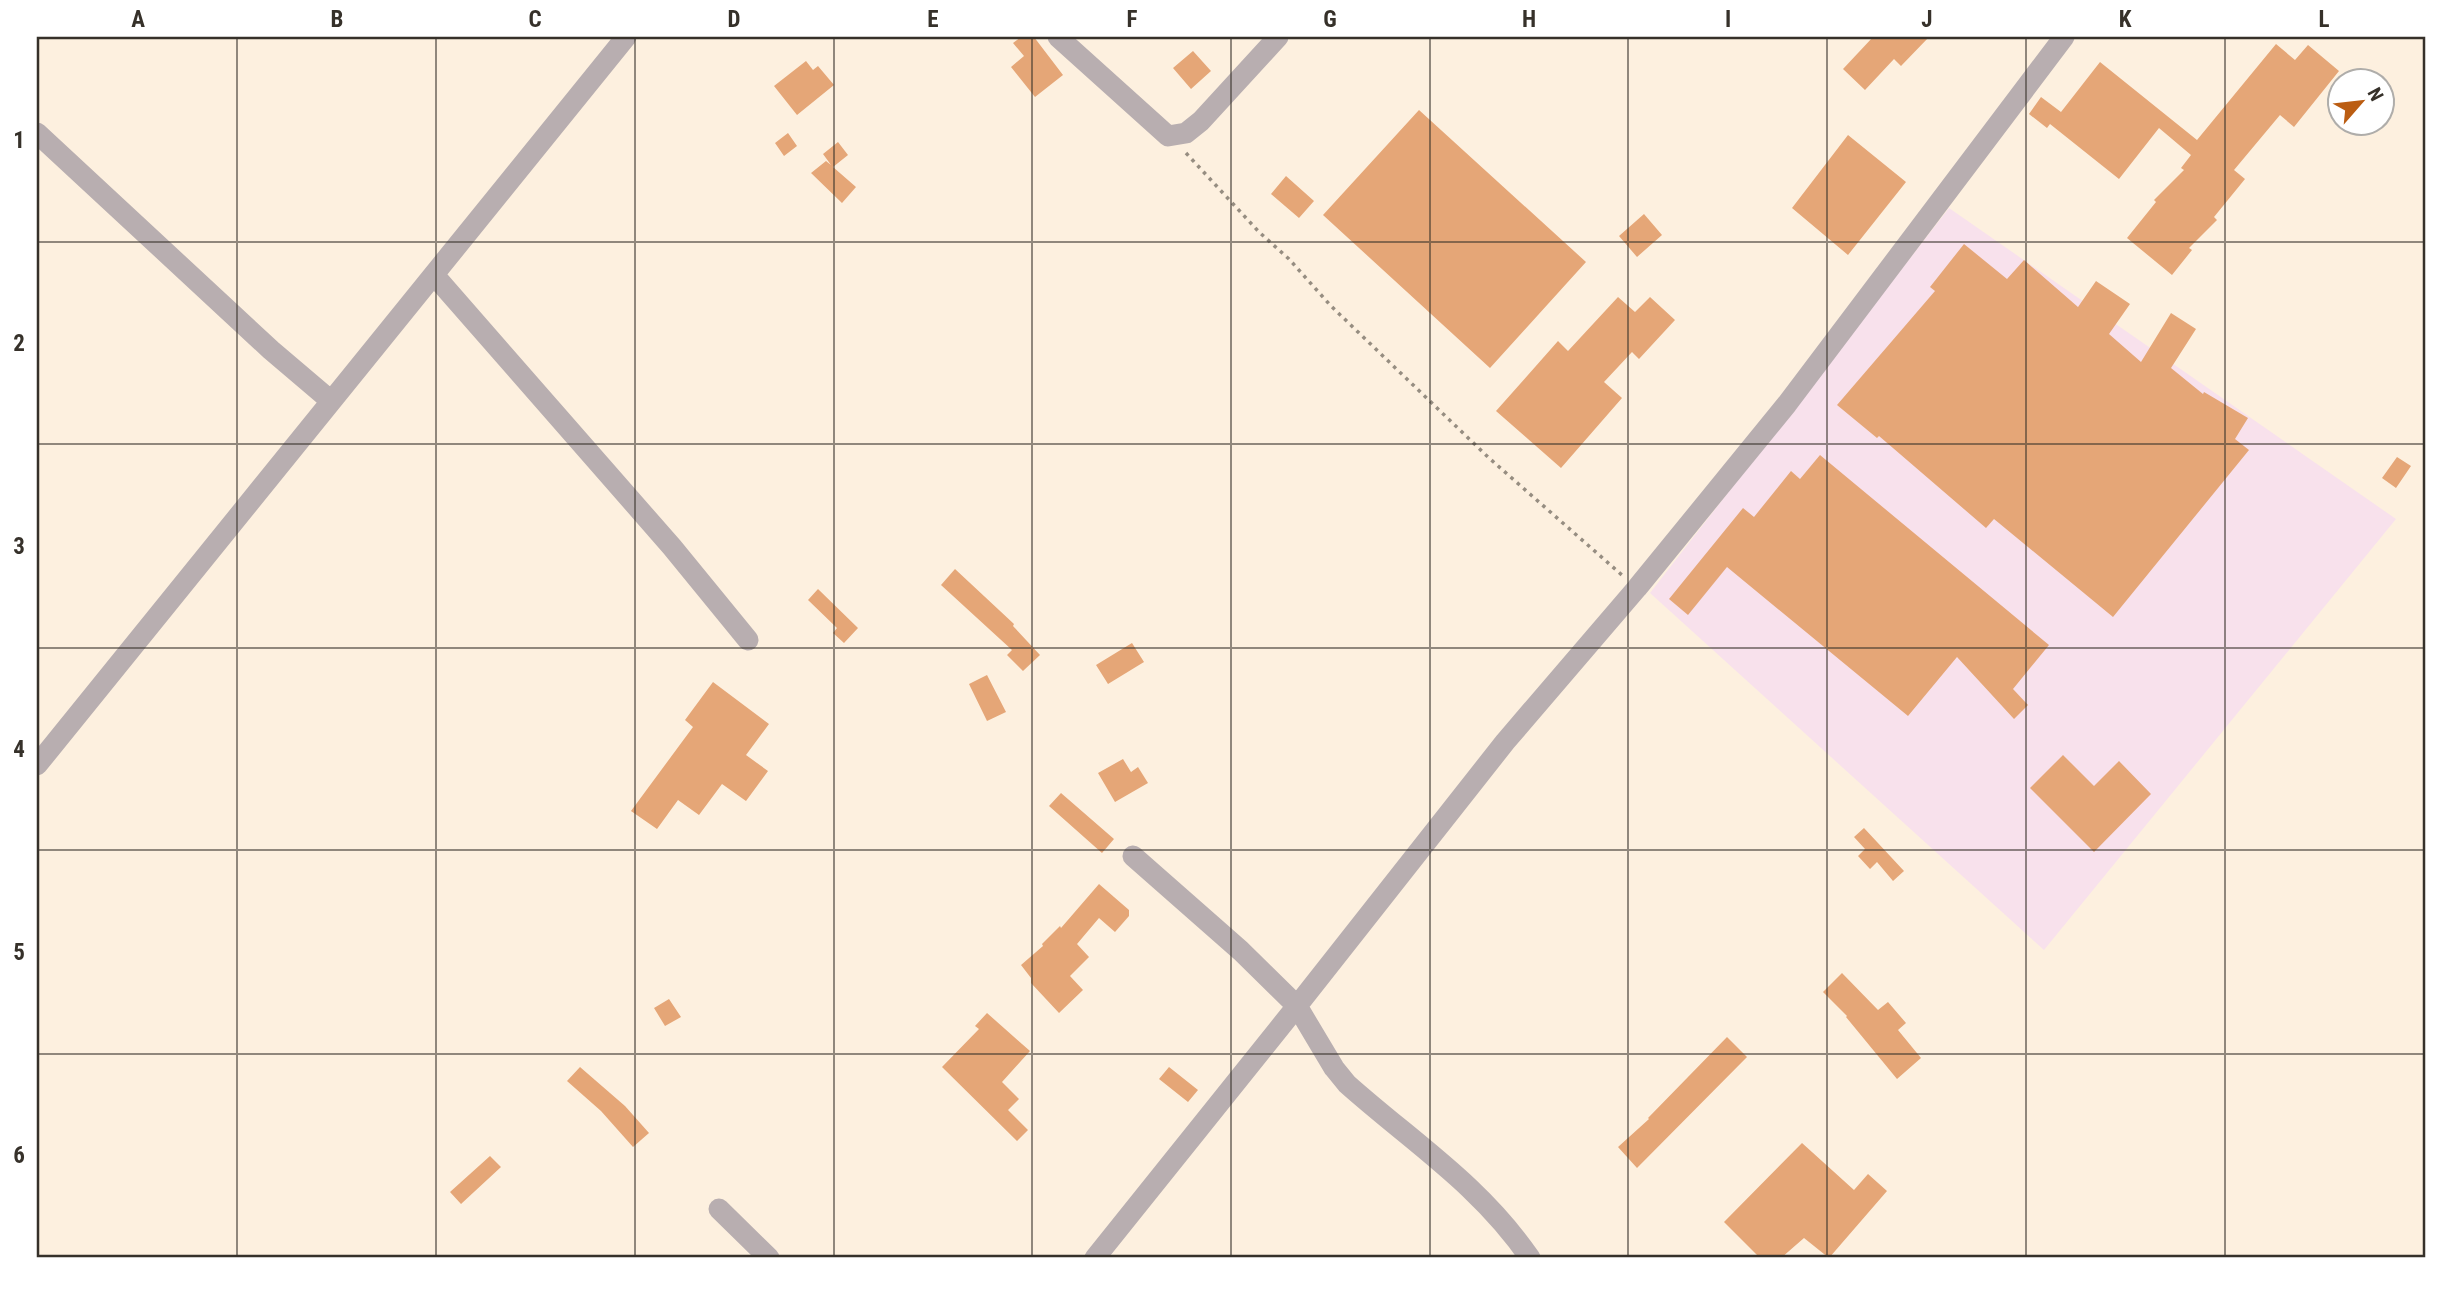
<svg xmlns="http://www.w3.org/2000/svg" width="2462" height="1295" font-family="'Roboto Condensed',sans-serif">
<style>
.commercial{fill:#f8e1ec}
.building{fill:#e5a677}
.lines{fill:none;stroke-linecap:round;stroke-linejoin:round}
.path{stroke:#968d81;stroke-width:3.5;stroke-dasharray:3.5 5;stroke-linecap:butt}
.minor{stroke:#b8aeb0;stroke-width:21}
.grid{fill:none;stroke:#36312a;stroke-width:2;stroke-opacity:0.55}
.neatline{fill:none;stroke:#36312a;stroke-width:2.5}
.grid-label{font-size:23px;text-anchor:middle;font-weight:bold;fill:#36312a}
</style>
<rect width="100%" height="100%" fill="#fdf0df"/>
<path class="commercial" d="M1949,208l447,311 -352,431 -394,-357z"/>
<path class="building" d="M1021,37h13l29,38 -28,22 -24,-30 13,-11 -11,-13z
M1873,37h56l-28,29 -7,-7 -29,31 -22,-21z
M2276,44l19,16 13,-15 31,26 -45,56 -14,-12 -46,55 11,9 -31,38 3,3 -28,28 3,2 -20,25 -45,-37 29,-36 -2,-2 30,-30 -3,-2 10,-13 -32,-27 -40,51 -69,-55 -3,4 -18,-14 12,-17 20,15 39,-50 97,78z
M1193,51l18,20 -20,18 -18,-21z
M806,61l7,9 5,-4 16,19 -37,30 -23,-29z
M1419,110l167,152 -96,106 -167,-153z
M788,133l9,13 -13,10 -9,-13z
M1848,135l58,47 -58,73 -56,-47z
M838,142l10,13 -15,12 23,20 -14,16 -31,-30 15,-12 5,4 -8,-11z
M1286,176l28,25 -15,17 -28,-24z
M1644,214l18,21 -25,22 -18,-21z
M1964,244l43,35 17,-19 54,47 18,-26 34,23 -21,30 32,28 30,-49 25,16 -25,39 32,26 1,-2 44,26 -13,21 14,11 -136,167 -119,-98 -8,9 -107,-92 -2,2 -40,-33 98,-114 -5,-4z
M1618,297l17,15 15,-15 25,23 -36,39 -7,-7 -28,30 18,16 -61,70 -65,-57 62,-70 10,10z
M1820,455l229,190 -36,44 15,16 -14,14 -57,-62 -49,59 -181,-149 -39,48 -19,-16 74,-91 11,9 37,-46 9,8z
M2397,457l14,9 -15,22 -14,-10z
M955,569l59,55 -1,2 27,29 -17,16 -16,-16 5,-5 -71,-65z
M818,589l40,39 -14,15 -11,-10 4,-5 -29,-28z
M1132,643l12,19 -36,22 -12,-19z
M987,675l19,37 -19,9 -18,-37z
M713,682l56,42 -23,31 22,16 -22,30 -24,-17 -23,31 -21,-15 -21,29 -26,-18 62,-84 -8,-7z
M2063,755l31,31 25,-25 32,33 -57,58 -64,-64z
M1123,759l8,13 7,-5 10,16 -33,19 -17,-29z
M1061,793l53,46 -12,14 -53,-47z
M1864,828l40,43 -11,10 -16,-19 -7,7 -12,-13 7,-7 -11,-12z
M1099,884l30,26v6l-14,16 -16,-14 -22,26 12,13 -19,19 13,14 -24,23 -28,-30v-5l-10,-13 22,-19 -1,-2 18,-18 1,2z
M1842,973l36,37 10,-8 18,21 -8,7 23,28 -24,21 -51,-62 1,-1 -24,-24z
M669,999l12,18 -16,9 -11,-18z
M987,1013l43,38 -28,31 17,17 -11,11 20,20 -11,11 -75,-74 37,-38 -4,-3z
M1727,1037l20,20 -110,111 -19,-21 31,-28 -1,-1z
M580,1067l45,39 24,27 -16,14 -32,-36 -34,-30z
M1169,1067l29,23 -10,12 -29,-23z
M1802,1143l52,47 14,-16 19,17 -58,67 -25,-20 -23,20h-21l-36,-36z
M490,1156l11,11 -40,37 -11,-12z"/>
<g class="lines">
<path class="path" d="M1186,153l73,79 30,27 42,47 158,152 134,118"/>
<path class="minor" d="M1058,37l110,99 18,-3 15,-12 77,-84
M37,133l234,217 60,51
M434,275l238,272 76,93
M37,765l589,-728
M1133,856l108,95 56,55 37,62 13,16c65,58 132,100 183,174
M719,1209l50,49
M1095,1258l202,-252 208,-264 132,-154 150,-184 277,-367"/>
</g>
<path class="grid" d="M237,37v1221M436,37v1221M635,37v1221M834,37v1221M1032,37v1221M1231,37v1221M1430,37v1221M1628,37v1221M1827,37v1221M2026,37v1221M2225,37v1221M37,242h2388M37,444h2388M37,648h2388M37,850h2388M37,1054h2388"/>
<rect width="2462" height="1295" fill="none" stroke="#ffffff" stroke-width="77"/>
<g transform="translate(2361 102) rotate(62)"><circle r="33" fill="#ffffff" stroke="#afadaa" stroke-width="2"/>
<path d="M0-5L12 26L0 18L-12 26Z" fill="#bb5d12"/>
<text y="-10" font-size="19" font-weight="bold" text-anchor="middle" fill="#36312a">N</text>
</g>
<rect x="38" y="38" width="2386" height="1218" class="neatline"/>
<g class="grid-label">
<text x="138" y="27">A</text>
<text x="337" y="27">B</text>
<text x="535" y="27">C</text>
<text x="734" y="27">D</text>
<text x="933" y="27">E</text>
<text x="1132" y="27">F</text>
<text x="1330" y="27">G</text>
<text x="1529" y="27">H</text>
<text x="1728" y="27">I</text>
<text x="1927" y="27">J</text>
<text x="2125" y="27">K</text>
<text x="2324" y="27">L</text>
<text x="19" y="148">1</text>
<text x="19" y="351">2</text>
<text x="19" y="554">3</text>
<text x="19" y="757">4</text>
<text x="19" y="960">5</text>
<text x="19" y="1163">6</text>
</g>
</svg>
